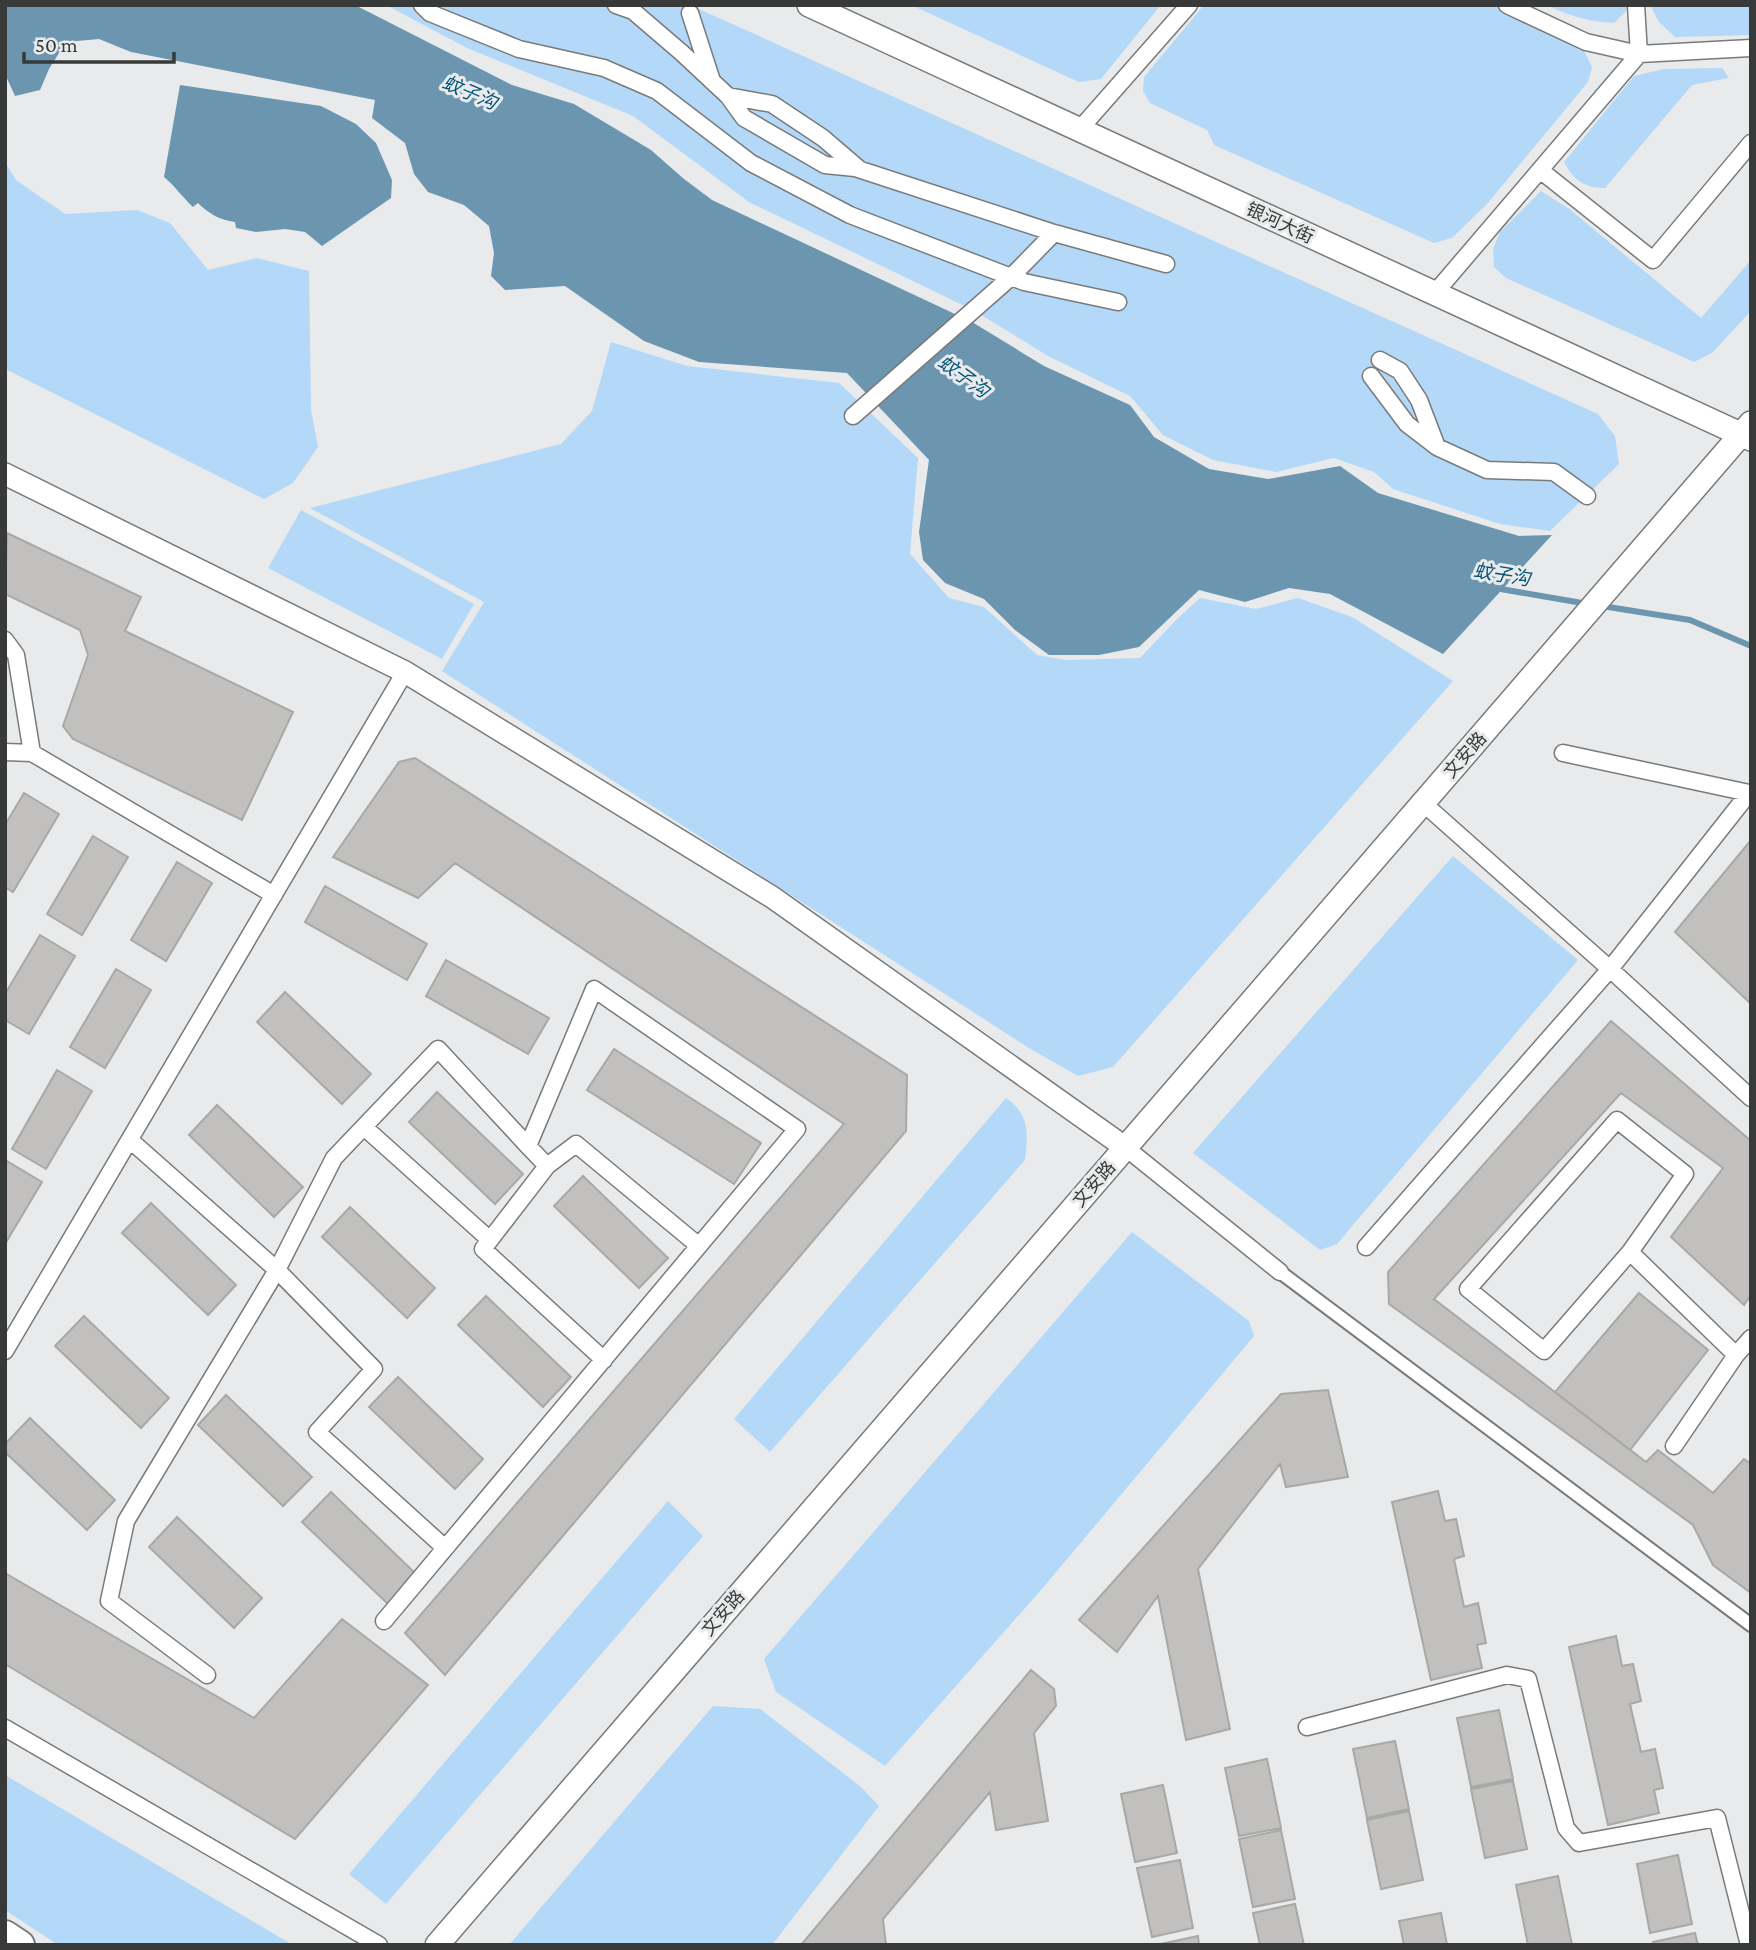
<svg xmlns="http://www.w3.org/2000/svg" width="1756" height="1950" font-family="'Crimson Pro','Noto Sans SC',serif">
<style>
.green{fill:#b4d9f8}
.water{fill:#6c96b0}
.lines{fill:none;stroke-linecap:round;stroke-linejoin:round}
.stream{stroke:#6c96b0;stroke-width:6}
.building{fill:#c1c0be;stroke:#a8a8a6;stroke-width:2}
.pedestrian-casing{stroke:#797a7b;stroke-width:16}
.minor-casing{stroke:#797a7b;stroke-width:19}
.tertiary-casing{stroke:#797a7b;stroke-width:24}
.secondary-casing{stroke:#797a7b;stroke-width:26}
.trunk-casing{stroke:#797a7b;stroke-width:32}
.pedestrian{stroke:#fff;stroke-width:12}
.minor{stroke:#fff;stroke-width:16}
.tertiary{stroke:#fff;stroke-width:21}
.secondary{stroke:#fff;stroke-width:23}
.trunk{stroke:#fff;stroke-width:28}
.labels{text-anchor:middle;stroke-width:6;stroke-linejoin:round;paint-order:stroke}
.street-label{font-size:18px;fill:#383939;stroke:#e8eaeb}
.water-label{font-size:19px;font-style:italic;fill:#015378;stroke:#e8eaeb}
</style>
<rect width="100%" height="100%" fill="#e8eaeb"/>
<path class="green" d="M386,5h304l908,409 17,22 4,28 -69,67 -50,-7 -107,-35 -19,-17 -40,-14 -58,14 -63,-12 -50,-25 -33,-39 -82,-40 -73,-45 -226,-109 -116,-86 -166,-68z
M911,5h249v1l-59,73 -22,3z
M1204,5h293l33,21 53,23 9,18 -4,15 -101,122 -35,34 -18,5 -220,-98 -7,-15 -57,-27 -7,-12 1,-14z
M1546,5h82l-2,6 -12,12c-25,-1 -46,-8 -68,-18z
M1650,5h101v30l-76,2 -16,-15z
M1664,69l58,-1 7,10 -37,7 -87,103c-21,0 -31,-8 -41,-26l70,-86z
M5,162l11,18 49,34 72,-4 33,13 38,47 49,-12 52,13 2,139 7,37 -25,36 -29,16 -259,-130z
M1541,191l27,17 133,110 50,-58v51l-39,42 -18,9 -188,-84 -12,-11 -1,-18 7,-17z
M611,342l76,24 152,17 79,75 -8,96 39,44 35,9 53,48 28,5 75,-2 37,-39 23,-21 56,11 42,-11 54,19 101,64 -340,386 -35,9 -49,-28 -587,-377 42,-69 -174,-94 251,-64 31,-33z
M301,510l173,94 -32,55 -174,-91z
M1453,856l125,104 -241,284 -17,6 -127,-97z
M1006,1098c24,17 22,36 19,62l-255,292 -36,-33z
M1132,1232l117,89 5,15 -212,253 -157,177 -109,-74 -12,-33z
M668,1501l35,35 -317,368 -37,-30z
M713,1706l47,3 100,77 19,20 -107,139h-263z
M5,1775l288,170h-235l-53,-35z"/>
<path class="water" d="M5,5h350l157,80 62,19 77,46 33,29 28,21 260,122 72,44 86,39 24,32 55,32 59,10 72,-13 38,27 141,43 33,-1 -109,119 -113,-60 -41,-6 -44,14 -46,-12 -60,57 -40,8h-50l-34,-25 -31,-31 -39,-16 -22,-23 -4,-28 10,-72 -82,-87 -148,-11 -55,-21 -79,-55 -60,4 -14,-14 3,-23 -5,-27 -25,-21 -36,-13 -14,-18 -9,-31 -33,-25 3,-18 -244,-48 -32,-13 -33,3 -17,27 -9,21 -25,6 -10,-22z
M180,85l141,21 35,18 20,19 16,37 -1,18 -69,48 -17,-14 -20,-3 -29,3 -20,-4 -1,-6c-15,-2 -26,-8 -37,-19l-5,4c-11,-10 -18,-21 -29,-30z"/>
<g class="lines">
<path class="stream" d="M1495,588l93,16
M1602,606l88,14 61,26"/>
</g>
<path class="building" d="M7,533l134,64 -16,34 168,81 -51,108 -169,-81 -10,-13 25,-71 -8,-25 -75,-36z
M415,758l492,317 -1,56 -461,544 -40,-42 439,-509 -389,-261 -37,35 -85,-41 66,-95z
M24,793l35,21 -46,78 -8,-5v-62z
M93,836l35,21 -46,78 -35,-21z
M1751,840v164l-76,-72z
M177,862l35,21 -46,78 -35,-21z
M325,886l102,58 -20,36 -102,-58z
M40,935l35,21 -46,78 -24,-14v-26z
M446,960l103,58 -21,36 -102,-58z
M116,969l35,21 -46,78 -35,-21z
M285,992l86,82 -29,30 -85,-82z
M1611,1021l140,120v154l-7,10 -73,-68 52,-69 -102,-75 -187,206 212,163 12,-12 55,43 31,-34 7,5v129l-38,-28 -20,-40 -304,-221 -1,-32z
M614,1049l147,94 -27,41 -147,-94z
M57,1070l35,21 -46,78 -34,-20z
M437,1092l86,82 -28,30 -86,-82z
M217,1105l86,82 -29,30 -85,-82z
M7,1161l35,21 -37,62v-80z
M583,1176l85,82 -29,30 -85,-82z
M151,1203l85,82 -28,30 -86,-82z
M350,1207l85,81 -28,30 -85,-81z
M1639,1293l69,57 -78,100 -75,-58z
M486,1296l85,81 -28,30 -85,-82z
M84,1316l85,82 -28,30 -86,-82z
M398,1377l85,82 -28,30 -86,-82z
M1328,1390l20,87 -62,10 -6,-23 -82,105 32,160 -44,11 -28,-144 -41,56 -38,-32 202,-226z
M226,1395l86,82 -29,29 -85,-81z
M30,1418l85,82 -28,30 -82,-78v-8z
M1438,1491l7,30 11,-2 8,37 -10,3 10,48 14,-4 8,40 -9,2 5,23 -51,12 -39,-178z
M331,1492l85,82 -28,30 -86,-82z
M177,1517l85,81 -28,30 -85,-81z
M5,1573l249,145 88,-99 86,66 -133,154 -290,-175z
M1616,1636l6,30 11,-2 8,37 -11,3 11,48 14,-3 8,39 -9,2 5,23 -51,12 -39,-178z
M1031,1670l23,19 2,17 -22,27 14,88 -52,9 -6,-38 -107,127 3,26h-85z
M1499,1710l14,69 -42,8 -14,-69z
M1395,1741l14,68 -42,9 -14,-69z
M1267,1759l14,69 -42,8 -14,-68z
M1513,1781l14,68 -42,9 -14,-69z
M1163,1785l14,68 -42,9 -14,-68z
M1409,1811l14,69 -42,9 -14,-69z
M1281,1830l14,69 -42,8 -14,-68z
M1678,1855l14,69 -42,9 -13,-69z
M1180,1860l13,68 -41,9 -15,-69z
M1558,1876l14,69h-44l-12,-60z
M1295,1904l9,41h-44l-7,-32z
M1441,1913l6,32h-43l-5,-24z
M1695,1933l3,12h-44l-1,-3z
M1198,1936l1,9h-43z"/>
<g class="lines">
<defs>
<path id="pedestrian" d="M1280,1272l471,353"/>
<path id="minor" d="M422,5l8,8 89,36 85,19 53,23 94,72 99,52 174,67 94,20
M616,5l17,6 49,42 46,43 16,22 81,47 30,3 199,65
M1507,5l79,37 53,12 -3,-49
M690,13l22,68
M728,96l44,8 51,34 35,30
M1079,130l110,-125
M1540,170l113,90 98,-117
M1434,294l205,-240 112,-6
M1380,360l20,11 19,29 18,47 50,23 67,2 33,24
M1371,376l36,48 30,23
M853,416l158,-139 43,-44 112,31
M5,640l11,15 16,98 242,142
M5,752l27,1
M1423,803l187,166 141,129
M1617,1120l68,54 -55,78 -86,99 -76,-62z
M364,1127l126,113
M130,1140l147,130 -151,251 -17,80 98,74
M528,1146l19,20 29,-22 123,102
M1126,1148l154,124
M547,1166l-64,83 121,111
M1366,1247l244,-278 139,-176 -186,-40
M1630,1252l106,103 15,-17
M5,1351l400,-679
M1674,1446l62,-91
M384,1621l413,-492 -203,-140 -66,157 -90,-97 -104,109 -57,112 97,99 -57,63 128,116
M1307,1727l200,-52 21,4 38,149 13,15 138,-25 32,127
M5,1728l374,217"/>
<path id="tertiary" d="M5,474l400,198 367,225 354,251"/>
<path id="secondary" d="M809,5l942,434
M437,1945l1314,-1522"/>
<path id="trunk" d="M5,1935l15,10"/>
</defs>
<use href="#pedestrian" class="pedestrian-casing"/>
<use href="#minor" class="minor-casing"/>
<use href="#tertiary" class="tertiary-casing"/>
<use href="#secondary" class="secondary-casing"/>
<use href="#trunk" class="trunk-casing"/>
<use href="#pedestrian" class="pedestrian"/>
<use href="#minor" class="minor"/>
<use href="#tertiary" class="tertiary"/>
<use href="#secondary" class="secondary"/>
<use href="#trunk" class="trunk"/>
</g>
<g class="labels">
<g class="street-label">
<text transform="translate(1280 223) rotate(25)" y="6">银河大街</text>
<text transform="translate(1465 755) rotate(-49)" y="6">文安路</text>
<text transform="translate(1094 1184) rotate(-49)" y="6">文安路</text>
<text transform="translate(723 1613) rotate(-49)" y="6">文安路</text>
</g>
<g class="water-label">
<text transform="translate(470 92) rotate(23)" y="7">蚊子沟</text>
<text transform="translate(964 376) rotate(36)" y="7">蚊子沟</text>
<text transform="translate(1502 574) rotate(9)" y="7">蚊子沟</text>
</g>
</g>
<rect width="1756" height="1950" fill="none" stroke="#383939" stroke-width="14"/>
<path d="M24 52v10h150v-10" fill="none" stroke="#383939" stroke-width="3.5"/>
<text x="35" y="52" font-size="21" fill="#383939" stroke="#e8eaeb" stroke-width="5" paint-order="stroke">50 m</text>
</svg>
